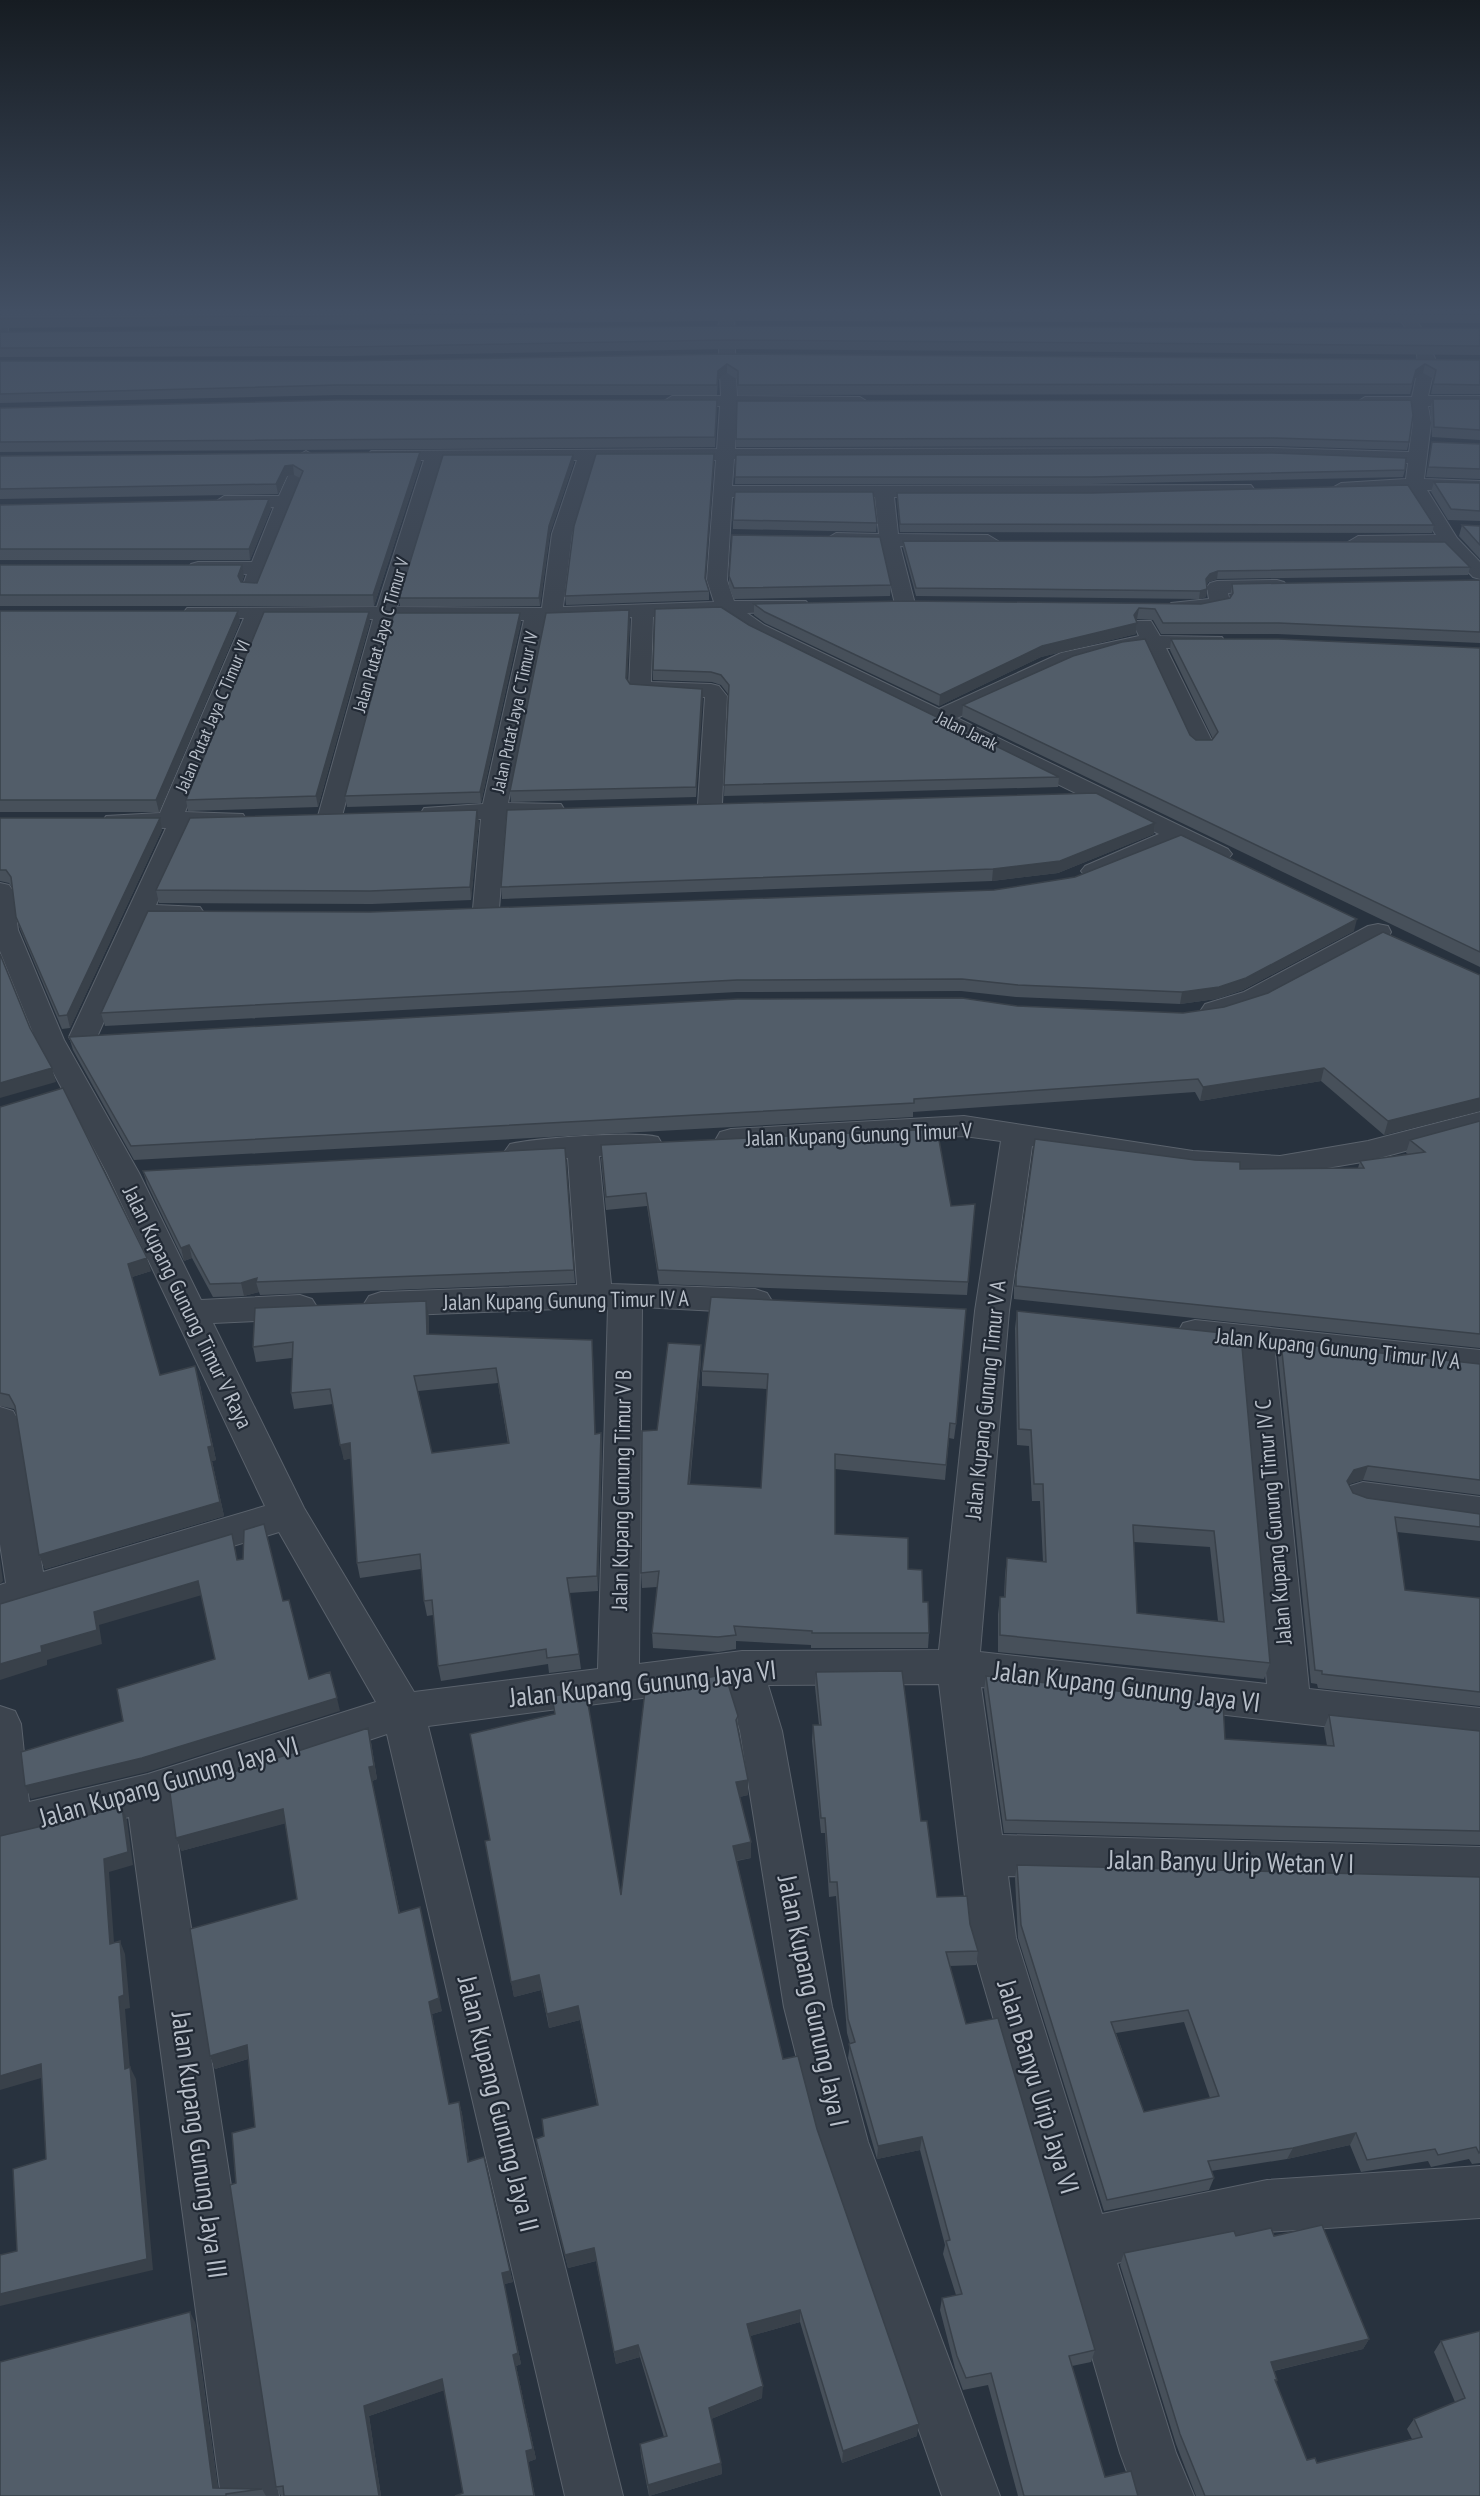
<svg xmlns="http://www.w3.org/2000/svg" width="1480" height="2496" font-family="'PT Sans Narrow',sans-serif">
<style>
.lines{fill:none;stroke-linecap:round;stroke-linejoin:round}
.minor-casing{stroke:#5a626c;stroke-width:2}
.minor{fill:#3c444e;fill-rule:evenodd}
.wall{fill:#47505a;fill-rule:evenodd}
.shaded-wall{fill:#39414a}
.building{fill:#525d69;stroke:#39414a;stroke-width:1.5;fill-rule:evenodd}
.labels{text-anchor:middle;stroke-width:4.5;stroke-linejoin:round;paint-order:stroke}
.far-street-label{font-size:18px;fill:#b8bfc9;stroke:#212934}
.street-label{font-size:22px;fill:#b8bfc9;stroke:#212934}
.near-street-label{font-size:27px;fill:#b8bfc9;stroke:#212934}
</style>
<rect width="100%" height="100%" fill="#28323e"/>
<g class="lines">
<defs>
<path id="minor" d="M721,312h14l-1,16 3,68 123,1 8,5 -8,5 -123,-1 -2,43 537,-1 137,4 4,-29 -2,-16h-46l-8,-5 8,-5h47c10,-43 8,-48 -17,-85h15l14,19 12,30 -8,35h52v10h-52l3,17 -7,56 56,2v10l-53,-1 30,48 23,24v17l-7,-2 -29,-30 -86,1 -10,-6 10,-6 78,-1 -28,-45 -67,3 -9,-5 9,-5 65,-4 2,-16 -136,-5 -538,1 -2,27 519,-1 3,4 -3,4 -6,1 -351,3 4,37 90,1 10,6 -10,6 -88,-1 15,58 -3,4h-14l-3,-4 -14,-59h-45l-10,-6 10,-6 43,1 -4,-37h-143l-5,83 7,21h72l3,4 -3,4 -7,2 -52,2 17,12 175,84 122,-56 78,-17 -5,-11 3,-4h14l9,15 62,1 3,5 -3,5 -8,1h-48l48,97 -4,5h-16l-4,-5 -45,-97 -69,15 -119,55 271,131 4,5 -4,5c-18,5 -34,-7 -50,-15l-75,32 -9,3 -9,-3 -4,-5 4,-5 74,-32 -409,-201 -28,-19 -69,3 -2,65 60,2 8,2 8,10 -5,108 -3,5 -9,2 -9,-2 -3,-5 7,-107 -73,-4 -3,-5 3,-71 -87,3 -37,183 53,1 3,5 -3,5 -55,4 -7,91 -4,6 -9,2 -9,-2 -4,-6 8,-90 -57,-1 -3,-5 3,-5 59,-4 41,-184 -130,-1 -52,197 -3,5 -9,2 -9,-2 -3,-5 55,-197h-108l-80,193 58,2 3,5 -3,5 -52,3 -35,78 44,2 4,6 -4,6 -51,2 -52,116 -4,6 -10,3 -10,-3 -4,-6 97,-209 -60,-2 -3,-5 3,-5 54,-3 84,-195h-50l-7,-2 -3,-4 3,-4 190,-1 47,-147h-47l-6,-1 -3,-4 3,-4 346,-2 3,-43h-48l-8,-5 8,-5h49l-3,-68zM442,460h135l-25,74 -10,74 -145,-1zM595,460h121l-9,120 7,22 -151,5 9,-73z
M0,318l8,5v28l-8,5z
M306,451l9,5 -56,136h-14l-3,-4 5,-14 -56,-2 -3,-4 3,-4 7,-2h54l22,-55 -50,1 -9,-6 9,-6h55l18,-40z
M1277,580l7,2 3,4 -3,4 -56,3 2,9 -5,7c-16,4 -38,6 -54,2l-3,-4 3,-4 38,-4 -2,-12 3,-4 7,-2z
M0,883l9,2 4,6 5,39 46,110 75,133 62,127 99,-5 12,4 5,8 -5,8 -12,4 -87,4 91,185 110,184 184,-23 10,-362 -227,9 -12,-4 -5,-8 5,-8 12,-4 196,-7 -9,-127 -47,3 -11,-3 -5,-7 5,-7c25,-6 124,-13 148,-7l4,7 -4,7 -59,5 12,128 144,5 12,4 5,8 -5,8 -12,4 -113,-6 -3,357 103,-13 197,-1 36,-339 26,-170 -37,-5 -233,13 -11,-3 -4,-7 4,-7 11,-3 233,-13 229,35 87,5 88,-15 112,-29v19l-112,30 -88,15 -87,-5 -161,-25 -23,165 -29,341 287,32 -28,-335 -56,-8 -5,-9 5,-9 12,-3 285,30v26l-205,-23 34,336 171,19v36l-499,-57 21,148 478,12v42l-472,-13 8,62 86,276 165,-34 213,-14v52l-213,14 -150,31 59,190 18,43h-58l-16,-43 -150,-515 -31,-254 -171,1 14,46 50,276 36,135 132,354h-58l-124,-354 -34,-135 -44,-276 -13,-44 -299,39 195,770h-58l-178,-762 -215,71 107,691h-58l-92,-679 -129,32v-143l15,5 6,13 8,78 119,-28 228,-72 -97,-170 -279,85v-32l6,-2 -6,-39v-137l13,4 5,9 25,152 222,-66 -158,-333 -71,-133 -36,-89z
M1378,924l10,2 3,6 -3,6c-38,20 -144,88 -183,78l-4,-6 4,-6 39,-12 124,-66z
M1363,1482l117,15v30l-117,-17 -13,-4 -6,-10 6,-10z"/>
</defs>
<use href="#minor" class="minor-casing"/>
<use href="#minor" class="minor"/>
</g>
<path class="wall" d="M0,312h1480v11l-754,-2 -725,7 -1,3z
M1480,328v27l-753,-6 -381,7 -346,1v-25z
M1480,360v34h-49l3,-15 -11,-6 -9,6 -4,15 -672,1v-15l-11,-7 -9,7 -1,15h-379l-338,8v-42z
M1433,399h47v41l-48,-3 -2,-29z
M737,401l672,41 -2,8 -135,-4 -536,1z
M0,408l717,1 -2,38 -715,5z
M1432,442l48,2v35l-54,-2z
M420,452l1,10 -47,144h-374v-41l244,11 -2,6 15,1 43,-105 -6,-3 -7,1 -9,18 -278,5v-43z
M714,454l-9,126 4,11v9l-143,5 -1,-9z
M736,455l669,15 -2,7 -312,7h-356z
M574,462l-24,71 -10,73h-140l-1,-8z
M1434,482l46,1v38l-32,-1 -17,-28z
M897,493l537,32 -2,8 -532,-1 -3,-32z
M269,499l2,10 -21,51h-250v-55z
M733,520l144,3 -1,9 -143,-3z
M1462,525l18,1v33l-21,-23z
M903,541l567,26 -2,8 -251,4 -9,3 -1,2 -1,13 -7,2 -283,-3 -13,-48z
M729,576l162,9 -1,11 -156,3 -5,-12z
M1480,580v63l-203,-9h-116l-8,-14 -16,-1 -1,1 1,3 -1,11 -95,23 -102,49 -174,-83 -11,-8v-11h447l29,-6 2,-14z
M0,611h238l2,11 -81,190h-159z
M520,613l1,9 -40,181 -134,4 -2,-11z
M630,619l-3,61 3,4 72,5 -6,108 -185,5 -1,-11z
M370,622l-52,185 -130,4 -2,-11z
M749,625l310,152 -1,10 -334,9 4,-102 -7,-9 -9,-3 -59,-2v-10z
M1171,639l309,9v319l-518,-250 1,-12 227,30 6,5h16l1,-1 -43,-89z
M0,818l162,12 -92,198 -8,1 -42,-100 -4,-12 -4,-30 -3,-4 -9,-2z
M479,822l-8,78 -99,4 -213,-1 -3,-13z
M1155,823l-1,11 -96,39 -66,8 -490,18 -1,-12z
M1354,931l-111,59 -27,9 -36,5 -164,-7 -55,-6 -224,1 -632,34 -4,-13z
M1480,975v136l-96,24 -63,-54 -121,20 -5,-9 -282,20v5l-779,43 -61,-110 -4,-13 948,-31 166,7z
M0,1107l151,164 -19,6 28,98 39,5 17,80 -4,1 12,55 -179,53 -6,-14 -23,-142 -2,-4 -14,-3z
M1480,1121v227l-466,-49v-11l21,-149 205,30 118,-1 2,-7 48,-7 -2,-1 4,-13z
M565,1148l10,135 -315,12 -1,-3 -15,4 -31,1 -21,-39 -8,3 -37,-77 -4,-13z
M601,1158l350,48 24,-2 -8,91 -308,-11 -12,-78 -41,4z
M711,1297l245,127 -2,15 -5,-1 -4,42 -110,-11v65l73,35 15,33 6,31 -1,15h-117v-3l-75,-4v8l-18,3 -65,-4 -1,-15 5,-46 -15,1 -1,-15 16,-143 44,-85v15l-11,124 71,4 6,-99 -65,-3v-15z
M1017,1311l224,24 29,328 -6,16 -266,-27v-38l2,-17h4l1,-22 2,-17 36,4 -3,-61h-8l-3,-55 -12,-1 -2,-117zM1134,1542l76,5 8,74 -81,-8z
M429,1317v17l164,21 2,79 6,-1 1,15 -4,143 -29,2 10,61 2,15 -32,4 -1,-9 -107,17 -3,-15 -5,-51 -6,1 -3,-15 -3,-32 -61,9 -3,-15 -6,-105 -7,2 -11,-56 -39,5 -3,-16 1,-35 -36,4 -3,-15zM498,1383l10,61 -76,9 -14,-62z
M1281,1342l199,22v131l-117,-15 -14,4 -1,1 5,8 14,5 113,16v27l-83,-9 8,58 75,8v108l-162,-18 -1,-4 -6,-1 -33,-327z
M816,1672l105,149 16,76 33,27 8,27 -2,14 -26,1 16,58 129,326 -4,12 -19,4 33,111 33,19h-120l-30,-111 -25,5 -8,-22 -15,-58 2,-12 14,-3 -13,-41 2,-9 -25,-95 -43,9 -29,-101 2,-14 -3,-11 -11,-137 -7,1 -4,-64h-4l-9,-92 1,-16h6l-4,-38z
M986,1676l239,63 102,7 -3,-18 5,-13 151,16v114l-476,-12 -20,-143z
M738,1716v13l10,51v15l-9,2 12,45v16l-14,3 46,198 34,70 100,307 -75,27 -42,-141 -50,14 12,62 -51,21 10,44 1,11 -73,22 -8,-40 -1,-12 24,-7 -24,-80 -24,7 -20,-103 -28,7 -30,-116 -2,-13 8,-3 53,-31 -17,-85 -31,8 -8,-38 -27,7 -29,-156 136,54z
M371,1742l6,37 -5,2 28,132 42,98 -10,3 17,90 10,-2 3,12 7,48 41,109 3,11 -9,2 17,80 -5,2 20,93 -8,3 7,34h-80l8,-3 -19,-103 -75,26 12,80h-100l-5,-9 -40,-304 19,-56 -7,-68 -33,10 -5,-13 87,-157 -12,-76 -104,28z
M1017,1865l463,12v286l-8,1 -3,-5 -38,8 -3,-6 -67,11 -11,-27 -63,14 -76,12 3,7 -5,12 -105,21 -86,-273 -3,-60zM1184,2022l26,76 -66,14 -28,-79z
M1236,2236h38l95,103 -6,10 -89,22 3,9 -1,2 31,78 10,3 95,-24 -5,-10 7,-10 41,-17 -21,-50 7,-11 39,-10v165h-284l-20,-52 -56,-179 4,-12z
M195,2322l23,166 44,1 4,7h-266z"/>
<path class="shaded-wall" d="M727,364v9l-9,7 -1,15 1,-24z
M1425,364l-2,9 -9,6 -4,15 6,-24z
M420,452l1,10 -47,144 -1,-11z
M714,454v8l-9,125v-9z
M573,455l1,7 -24,71 -10,73 -1,-8 10,-72z
M293,465l1,10 -7,1 -9,18 -2,-10 9,-18z
M269,499l2,10 -21,51 -1,-11z
M242,565l2,11 -4,11 -2,-11z
M1218,571l-1,8 -9,3 -3,5 1,-8 4,-5z
M1207,589l-1,8 -7,2 1,-8z
M1139,608l-2,11 -4,5 4,-1 -1,11 -95,23 -102,49 1,-11 102,-49 92,-31z
M629,610l1,9 -3,69 -1,-10z
M238,611l2,11 -81,190 -3,-12z
M369,612l1,10 -52,185 -2,-11z
M520,613l1,9 -40,181 -1,-11z
M702,689l1,10 -7,98v-10z
M477,810l2,12 -8,78 -1,-13z
M160,818l2,12 -92,198 -3,-13z
M1155,823l-1,11 -96,39 -66,8 1,-12z
M1357,919l-3,12 -111,59 -27,9 -36,5 2,-12z
M52,1068l4,14 -56,16v-15z
M1324,1068l-3,13 -121,20 3,-14z
M1480,1098v13l-96,24 4,-14z
M189,1245l3,13 -8,3 -3,-13z
M147,1258l4,13 -19,6 -4,-13z
M257,1278l-1,4 3,10 -15,4 -3,-13z
M426,1301l3,16v32l-2,-15z
M592,1340l1,15 3,94 -1,-15z
M701,1345v15l-13,139v-15z
M195,1366l21,94 -4,1 12,55 -179,53 -6,-14 169,-108z
M601,1433l1,15 -4,143 -1,-15z
M350,1443l3,15 -9,2 -4,-15z
M1368,1466l-5,14 -14,4 -7,11 5,-14 7,-11z
M0,1559l3,22 -3,3z
M198,1581l4,14 -103,30 3,19 -55,16v5l-47,15v-16l41,-18 53,-34z
M337,1698l3,13 -193,61 -116,27 -6,-13z
M368,1728l9,51 -5,2 -3,-14z
M748,1780v15l-12,3v-16z
M122,1807l5,13 6,45 -24,7 6,84 -5,-12 -6,-85z
M283,1809l4,14 -106,28 -5,-13z
M751,1842v16l-18,3v-15z
M420,1907l22,104 -10,3 20,103 -23,-115z
M120,1941l5,13 5,54 -5,1 6,72 -6,-12 -6,-72z
M539,1975l2,15 -27,7 -3,-15z
M578,2006l2,14 -31,8 -2,-14z
M247,2045l4,13 -36,11 -5,-13z
M41,2064l7,12 -48,14v-14z
M130,2067l6,12 17,191 -153,36v-12z
M459,2102l3,12 9,60 -3,-12z
M1356,2133l-6,12 -63,14 6,-11z
M922,2137l-2,13 -43,9 1,-13z
M594,2248l2,13 -28,7 -3,-13z
M510,2271l3,11 -9,2 17,80 -5,2 20,93 -8,3 7,34 -9,-45 -24,-178z
M800,2310v12l-53,15v-13z
M190,2312l5,10 24,174 -6,-8z
M1369,2339l-6,10 -98,24 6,-11z
M638,2345l2,12 -24,7 -2,-12z
M442,2379l3,11 -76,26 12,80h-2l-15,-90z
M763,2386l-1,12 -53,22v-12z
M919,2424l-2,12 -75,27 1,-12z
M721,2463l1,11 -73,22 -1,-11z"/>
<path class="building" d="M0,312h713l-713,7z
M771,312h709v2z
M726,326l754,2v18l-753,-6 -382,7 -345,1v-16z
M727,354l753,6v25l-47,-1 3,-14 -11,-6 -9,6 -4,14 -674,1v-14l-11,-7 -9,7 -1,14h-380l-337,9v-33h345z
M1433,399h47v31l-46,-3z
M337,400h380l-2,37 -715,5v-34z
M1411,400l2,15 -4,27 -135,-4 -538,1 1,-38z
M1432,442l48,2v25l-52,-2z
M420,452l-47,143h-373v-30h242l-4,11 3,6 16,1 46,-112 -10,-6 -8,1 -9,18 -276,5v-33z
M1273,453l133,5 -1,12 -313,7h-357l1,-22z
M596,454h118l-9,124 4,13 -144,5 9,-70z
M443,455h130l-24,71 -10,72h-140z
M1434,482l46,1v28l-29,-2z
M1408,485l26,40 -534,-1 -3,-31h195z
M735,492h138l4,31 -144,-3z
M269,499l-20,50h-249v-44z
M1462,525l18,1v19z
M732,535l148,2 11,48 -157,3 -5,-12z
M903,541l542,1 25,25 -252,4 -8,3 -4,5 1,10 -7,2 -284,-3z
M1480,580v52l-201,-9h-116l-8,-14 -16,-1 -5,7 3,8 -95,23 -102,49 -175,-83 -11,-8 152,-3 295,3 29,-6 3,-5 -1,-9z
M721,607l28,18 310,152 -335,8 5,-100 -8,-10 -10,-3 -58,-2 2,-61z
M629,610l-3,68 4,6 72,5 -6,98 -186,4 36,-178z
M0,611h238l-82,189h-156z
M264,612h105l-53,184 -130,4z
M394,613h126l-40,179 -135,4z
M1145,639l45,96 6,5h16l6,-8 -47,-93h108l201,9v304l-517,-247 110,-49 49,-14z
M1096,793l59,30 -95,38 -67,8 -492,18 6,-77z
M477,810l-7,77 -100,4 -214,-1 34,-72z
M0,818h160l-93,197 -8,1 -43,-99 -5,-40 -5,-7h-6z
M1181,835l176,84 -111,59 -27,9 -37,5 -164,-7 -56,-6 -225,1 -636,33 47,-102 222,1 624,-22 81,-13z
M1383,932l97,43v123l-92,23 -64,-53 -121,19 -5,-8 -284,20v4l-783,43 -62,-109 668,-38 225,-1 55,8 166,7 41,-6 44,-14z
M0,954l30,74 22,40 -52,15z
M63,1088l84,170 -19,6 32,111 35,-9 17,80 -4,1 12,55 -181,53 -24,-149 -6,-11 -9,-2v-286z
M1480,1121v213l-464,-48v-11l19,-136 160,21 45,2v7l124,-1 -4,-7 65,-9 -15,-12z
M937,1129l14,77 24,-2 -7,78 -310,-12 -12,-77 -40,4 -5,-52z
M565,1148l9,122 -318,12 1,-4 -16,5 -31,1 -21,-39 -8,3 -38,-77z
M711,1297l255,12 -10,115 -6,-1 -4,42 -111,-11v80l73,4v31l14,1 1,32h5l1,31h-117v-2l-78,-5 2,9 -18,2 -66,-4 7,-62 -18,2 1,-142 15,-1 11,-87 33,2 -13,139 73,4 7,-114 -66,-3z
M426,1301l1,33 165,6 3,94 6,-1 -4,143 -30,2 12,76 -32,4 -1,-9 -108,17 -6,-66 -8,1 -4,-47 -63,9 -7,-120 -10,2 -10,-56 -39,4 2,-51 -40,5 2,-39zM496,1368l13,75 -77,10 -18,-77z
M1017,1311l224,24 29,328 -270,-28v-38h5l2,-39 39,4 -3,-78h-9l-3,-54 -12,-1zM1133,1525l81,6 10,91 -87,-9z
M1281,1342l199,22v116l-112,-14 -14,4 -7,11 6,12 14,5 113,16v13l-85,-10 10,73 75,8v94l-158,-18v-3l-7,-1z
M264,1524l19,77 6,-1 20,79 21,-7 7,26 -195,60 -117,28 -4,-34 102,-31 -6,-32 98,-30 -17,-78 -104,31 3,18 -56,16 1,6 -42,12v-60l232,-70 5,26 6,-1 1,-29z
M902,1671l19,150h6l10,76 30,-1 3,28 8,27 -32,1 20,72 32,-6 97,332 -26,6 36,121 26,-6 7,25h-114l-33,-123 -25,5 -9,-22 -15,-58 20,-4 -16,-53 4,-1 -28,-103 -44,9 -29,-102 6,-2 -7,-23 -11,-137h-7l-5,-64h-4l-8,-93h8l-5,-53z
M725,1674l13,42 -2,4 12,60 -12,2 15,60 -18,4 50,213 15,-3 19,73 102,295 -76,27 -43,-141 -53,14 16,62 -54,22 12,55 -73,22 -8,-41 27,-8 -29,-91 -24,7 -20,-104 -29,7 -29,-116 8,-3 -2,-17 56,-14 -20,-99 -31,8 -8,-39 -28,7 -26,-141 5,-1 -20,-106 85,-20 -3,-18 34,-4 35,203 24,-204z
M986,1676l237,27 2,36 109,7 -5,-31 151,16v100l-474,-11z
M368,1728l6,38 -5,1 30,146 21,-6 19,91 -10,4 20,102 10,-2 9,60 16,-5 26,114 -8,2 16,80 -5,2 20,94 -7,2 8,45h-79l8,-3 -21,-114 -78,27 15,90h-95l-1,-10 -7,1 -46,-302 6,-2 -4,-50 23,-6 -8,-82 -37,11 -20,-127 107,-30 -14,-90 -107,29 -6,-45z
M122,1807l6,45 -24,7 6,85 10,-3 4,54 -5,2 6,72 5,-2 17,192 -147,35v-39l17,-4 -4,-82 33,-10 -5,-95 -41,12v-240z
M1017,1865l463,12v275l-1,1 -3,-6 -38,8 -3,-6 -68,11 -11,-27 -63,15 -85,13 6,17 -107,22 -86,-275zM1188,2010l31,86 -75,16 -33,-90z
M1322,2225l47,114 -98,23 6,18h-2l32,80 8,-2 2,5 105,-26 -8,-18 51,-21 -24,-57 39,-10v165h-275l-25,-62 -56,-181 110,-22 2,5 35,-8 3,8z
M190,2312l23,176 49,1 -36,5v2h-226v-134z"/>
<linearGradient id="sky" x2="0" y2="1"><stop stop-color="#161c22"/><stop offset="0.47" stop-color="#424f63"/><stop offset="1" stop-color="#424f63" stop-opacity="0"/></linearGradient>
<rect width="1480" height="661" fill="url(#sky)"/>
<g class="labels">
<g class="far-street-label">
<text transform="translate(381 635) rotate(-74)" y="6">Jalan Putat Jaya C Timur V</text>
<text transform="translate(515 712) rotate(-78)" y="6">Jalan Putat Jaya C Timur IV</text>
<text transform="translate(213 716) rotate(-67)" y="6">Jalan Putat Jaya C Timur VI</text>
<text transform="translate(967 731) rotate(26)" y="6">Jalan Jarak</text>
</g>
<g class="street-label">
<text transform="translate(859 1134) rotate(-2)" y="8">Jalan Kupang Gunung Timur V</text>
<text transform="translate(566 1300) rotate(-1)" y="8">Jalan Kupang Gunung Timur IV A</text>
<text transform="translate(188 1307) rotate(64)" y="8">Jalan Kupang Gunung Timur V Raya</text>
<text transform="translate(1338 1348) rotate(6)" y="8">Jalan Kupang Gunung Timur IV A</text>
<text transform="translate(985 1400) rotate(-84)" y="8">Jalan Kupang Gunung Timur V A</text>
<text transform="translate(621 1490) rotate(-89)" y="8">Jalan Kupang Gunung Timur V B</text>
<text transform="translate(1273 1522) rotate(-95)" y="8">Jalan Kupang Gunung Timur IV C</text>
</g>
<g class="near-street-label">
<text transform="translate(643 1684) rotate(-6)" y="9">Jalan Kupang Gunung Jaya VI</text>
<text transform="translate(1127 1687) rotate(7)" y="9">Jalan Kupang Gunung Jaya VI</text>
<text transform="translate(169 1782) rotate(-16)" y="9">Jalan Kupang Gunung Jaya VI</text>
<text transform="translate(1231 1862) rotate(1)" y="9">Jalan Banyu Urip Wetan V I</text>
<text transform="translate(813 2001) rotate(78)" y="9">Jalan Kupang Gunung Jaya I</text>
<text transform="translate(1038 2087) rotate(73)" y="9">Jalan Banyu Urip Jaya VI</text>
<text transform="translate(498 2104) rotate(76)" y="9">Jalan Kupang Gunung Jaya II</text>
<text transform="translate(199 2145) rotate(82)" y="9">Jalan Kupang Gunung Jaya III</text>
</g>
</g>
</svg>
